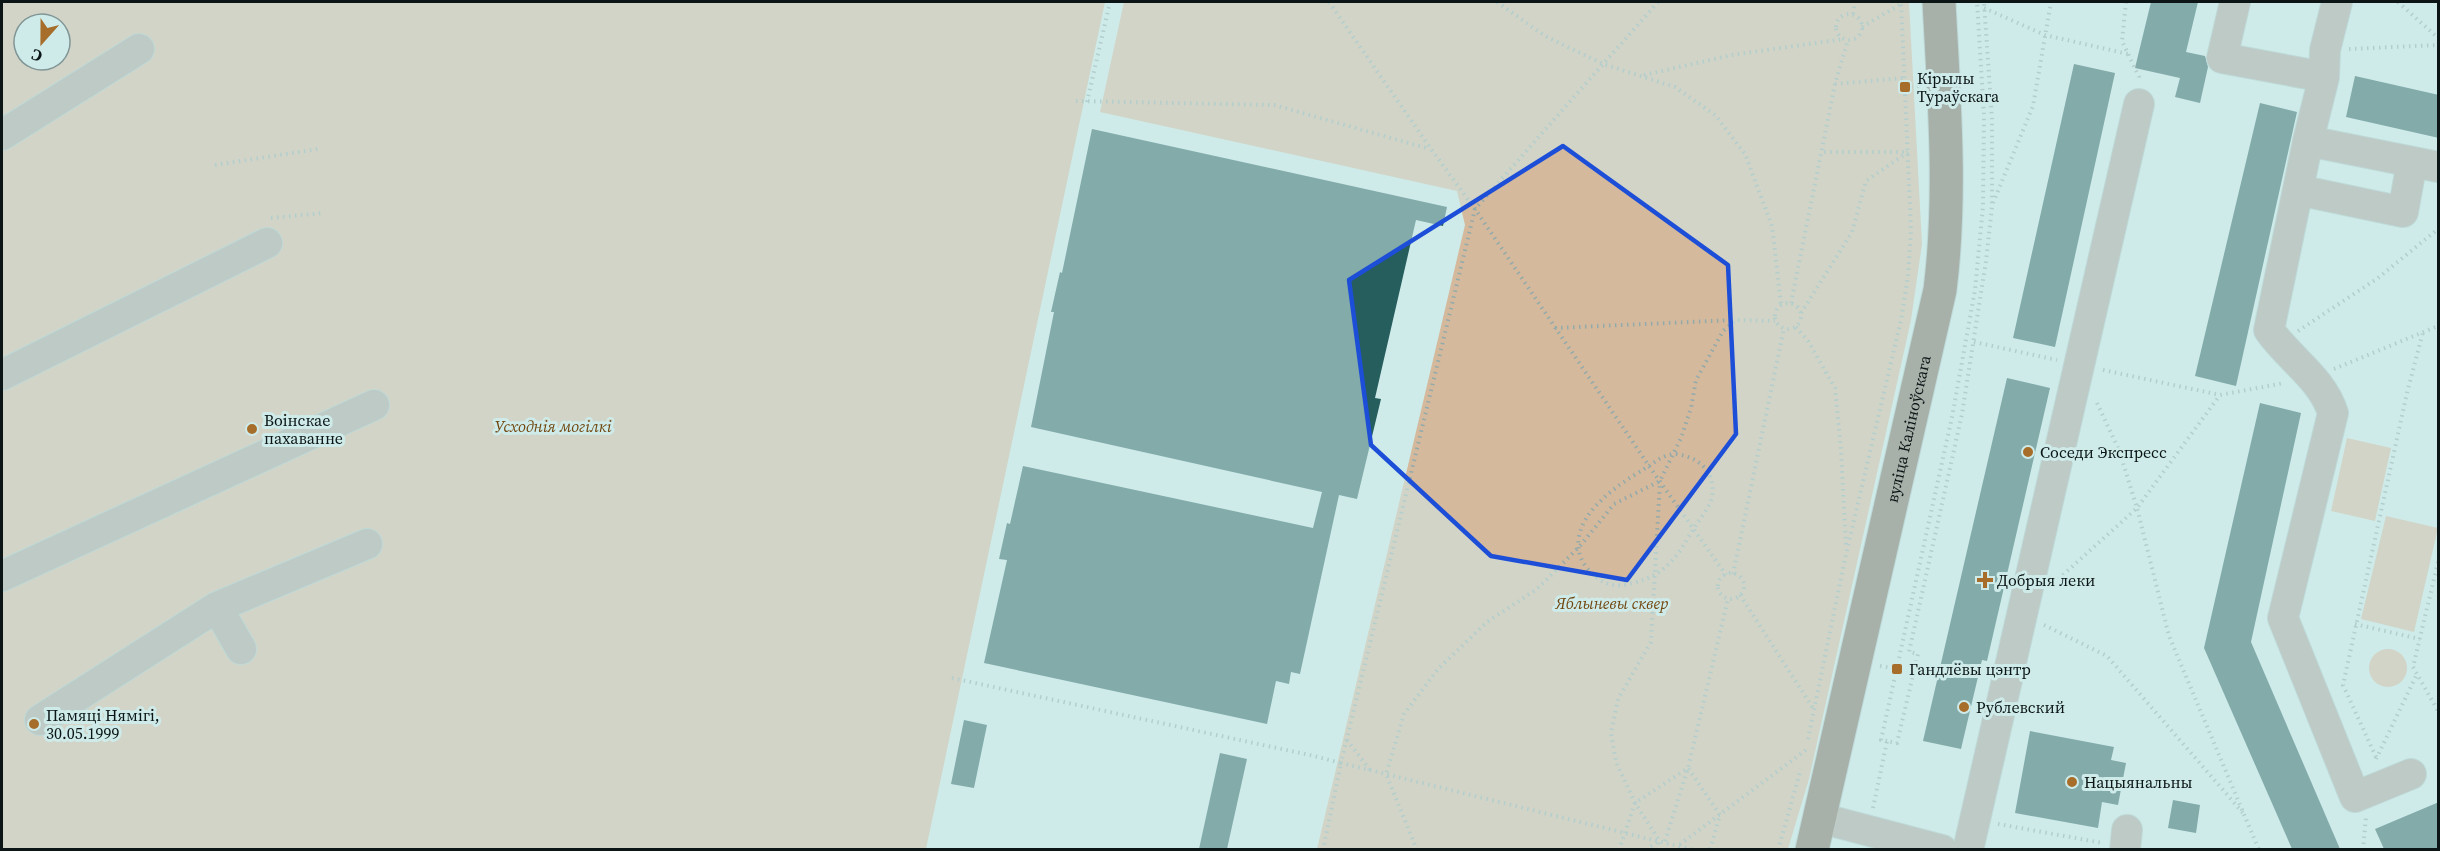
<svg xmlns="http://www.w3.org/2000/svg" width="2440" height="851" font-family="'Source Serif 4',serif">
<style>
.green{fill:#d5b99d;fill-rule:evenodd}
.building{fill:#265e5e}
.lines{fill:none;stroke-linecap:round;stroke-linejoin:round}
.minor-casing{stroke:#abc4c4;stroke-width:32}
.major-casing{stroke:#abc4c4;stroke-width:35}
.path{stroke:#93aaaa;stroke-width:4;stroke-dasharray:1.5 4.5;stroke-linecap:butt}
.minor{stroke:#a9a29a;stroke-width:30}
.major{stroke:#786b5e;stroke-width:33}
.marked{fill:none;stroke:#1d4ed8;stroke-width:4.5;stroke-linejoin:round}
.poi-dot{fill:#a66e2a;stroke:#ceebea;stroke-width:2}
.labels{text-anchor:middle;stroke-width:6;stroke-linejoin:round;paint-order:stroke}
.poi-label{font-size:16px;fill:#0b1515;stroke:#ceebea;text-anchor:start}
.park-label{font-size:16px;font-style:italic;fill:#72470f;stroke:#ceebea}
.street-label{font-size:16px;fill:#0b1515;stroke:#ceebea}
</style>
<rect width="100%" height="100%" fill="#ceebea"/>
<path class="green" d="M2,2h1103l-179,847h-924zM24,24h36v36h-36z
M1124,2h785l13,242 -11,76 -102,459 -21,70h-471l148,-624 -8,-34 -357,-79z
M2347,438l44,10 -16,73 -44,-10z
M2386,516l52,12 -24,104 -53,-13z
M2369 668a19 19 0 1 1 38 0a19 19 0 1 1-38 0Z"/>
<path class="building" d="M2151,2h47l-12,50 19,4 3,11 -8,36 -25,-6 5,-19 -45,-10z
M2074,64l41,9 -60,274 -42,-9z
M2355,76l84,19v43l-93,-21z
M2260,103l37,9 -61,274 -41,-10z
M1092,129l355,78 -4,19 -27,-6 -41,178 6,1 -24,100 -18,-4 -39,179 -9,-2 -2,12 -13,-3 -9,43 -283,-61 23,-103 -8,-1 8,-36 3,1 13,-58 290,62 9,-36 -291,-65 23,-115h-3l9,-40 2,1z
M2007,378l43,10 -63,273 -5,-1 -21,89 -38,-8z
M2260,403l41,10 -50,229 89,207h-48l-88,-201z
M964,720l23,5 -13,63 -23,-4z
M2030,731l84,16 -3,13 15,3 -8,42 -16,-3 -4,26 -83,-15z
M1220,753l27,6 -20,90h-28z
M2173,800l27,5 -4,28 -28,-5z
M2439,802v47h-55l-9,-20z"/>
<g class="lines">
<defs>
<path id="minor" d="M2235,2l-13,56 102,19
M2337,2l-12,48 -1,27 -16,64 -39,189c20,29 53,48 64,83l-50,205 72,179 56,-23
M2,135l137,-86
M2308,141l130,26
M2298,190l105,22 9,-50
M2,375l265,-132
M2,576l372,-171
M217,607l24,42
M40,720l177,-113 150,-63
M1820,818l122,32
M1968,850l171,-746
M2125,850l2,-20"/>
<g id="major">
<path id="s1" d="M1812,850l128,-560c12,-96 4,-192 -1,-288"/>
</g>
</defs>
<use href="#minor" class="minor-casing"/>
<use href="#major" class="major-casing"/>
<path class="path" d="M1329,2l102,147 44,60 174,257 77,109
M1497,2l48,34 58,28 72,23 40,28 30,39 27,72 9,78
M1658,2l-183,207 -134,554 353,87
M2126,2l-4,39 17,36v5
M2398,2l40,36
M1984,8l61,27 83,19
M1836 27a13 13 0 1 1 26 0a13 13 0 1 1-26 0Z
M1853,14l2,-12
M1862,27l39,-23
M2349,49l89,-4
M1644,75l88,-20 112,-16
M1835,84l69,-6
M1905,87l14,-1
M1076,101l198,4 156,44
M1087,102l23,-100
M215,165l103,-16
M1993,203l40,-97 18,-104
M271,218l53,-5
M1775 316a13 13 0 1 1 26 0a13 13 0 1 1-26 0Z
M1791,303l44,-219 13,-44
M1801,313l51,-81 14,-51 42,-29h-85
M1796,327l12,14 27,47 6,61 5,98
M1555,328l180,-8
M2298,331l80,-53 60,-49
M1974,342l83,18
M2334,369l104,-43
M2103,370l117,25 64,-12
M2097,403l22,47 18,58 32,128 90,214
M1676,454c22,3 40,17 36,42 -2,12 -12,22 -18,32 -17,28 -26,46 -61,55 -9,2 -18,4 -27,0 -10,-4 -21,-15 -25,-25 -15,-39 35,-72 63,-89 12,-7 17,-14 32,-15z
M2438,562l-25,105 25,44
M1718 586a13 13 0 1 1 26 0a13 13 0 1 1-26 0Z
M1733,574l51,-246
M2054,583l83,-75 83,-113
M1740,595l73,113
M2355,624l65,15
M2044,625l63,31 136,157
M1880,666l17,3
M952,678l362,78 27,7 -18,87
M1808,739l38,-185 55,-234 7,-44 3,-47 -10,-227
M1347,740l23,30
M1887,741l-6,-1 71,-323 23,-127 8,-84 1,-91 -7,-113
M2376,757l-33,-72 64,-292 16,-61
M2376,759l41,-85
M1873,808l14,-67 10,2 21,-89 -9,-2 53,-238 24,-153 6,-54v-88l-8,-117
M1998,824l105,19
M1665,841l23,-73 40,-169
M1417,850l-31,-76 18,-60 34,-45 49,-47 50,-33 43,-43 34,-42 46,-23 21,-43 10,-30 5,-28 27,-49 13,-11 39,1
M1619,850l16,-47 53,-35 32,47 -10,35
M1646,850l12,-9
M1657,850l2,-10 -24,-37 -19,-41 -5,-29 7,-34 33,-57 9,-160
M1678,850l1,-5 127,-95
M1778,850l23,-81
M2363,850l3,-33"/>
<use href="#minor" class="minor"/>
<use href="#major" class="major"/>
</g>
<path d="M0 0H2440V851H0ZM1563,146l165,119 8,169 -109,146 -136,-24 -120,-111 -22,-165z" fill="#ceebea" fill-opacity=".55" fill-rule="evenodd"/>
<path class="marked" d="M1563,146l165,119 8,169 -109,146 -136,-24 -120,-111 -22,-165z"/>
<g class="poi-dot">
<rect x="1899" y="81" width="12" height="12" rx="3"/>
<circle cx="252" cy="429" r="6"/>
<circle cx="2028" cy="452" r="6"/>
<path d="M1982 571h6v6h6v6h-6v6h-6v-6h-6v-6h6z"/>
<rect x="1891" y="663" width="12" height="12" rx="3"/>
<circle cx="1964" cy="707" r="6"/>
<circle cx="34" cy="724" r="6"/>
<circle cx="2072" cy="782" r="6"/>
</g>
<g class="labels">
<g class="poi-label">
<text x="1917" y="84">Кірылы<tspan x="1917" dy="18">Тураўскага</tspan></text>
<text x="264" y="426">Воінскае<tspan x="264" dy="18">пахаванне</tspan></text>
<text x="2040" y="458">Соседи Экспресс</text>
<text x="1997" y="586">Добрыя леки</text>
<text x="1909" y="675">Гандлёвы цэнтр</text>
<text x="1976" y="713">Рублевский</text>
<text x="46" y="721">Памяці Нямігі,<tspan x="46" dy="18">30.05.1999</tspan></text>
<text x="2084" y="788">Нацыянальны</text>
</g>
<g class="park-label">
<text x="553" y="432">Усходнія могілкі</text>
<text x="1612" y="609">Яблыневы сквер</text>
</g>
<g class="street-label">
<text dy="6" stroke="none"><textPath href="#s1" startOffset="432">вуліца Каліноўскага</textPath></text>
</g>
</g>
<rect width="2440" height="851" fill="none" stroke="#0b1515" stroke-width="6"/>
<g transform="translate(42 42) rotate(201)"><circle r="28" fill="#ceebea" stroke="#809595" stroke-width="1.5"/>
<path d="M0-4.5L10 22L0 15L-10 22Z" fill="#a66e2a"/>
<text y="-9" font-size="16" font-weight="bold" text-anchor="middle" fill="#0b1515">С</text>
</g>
</svg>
